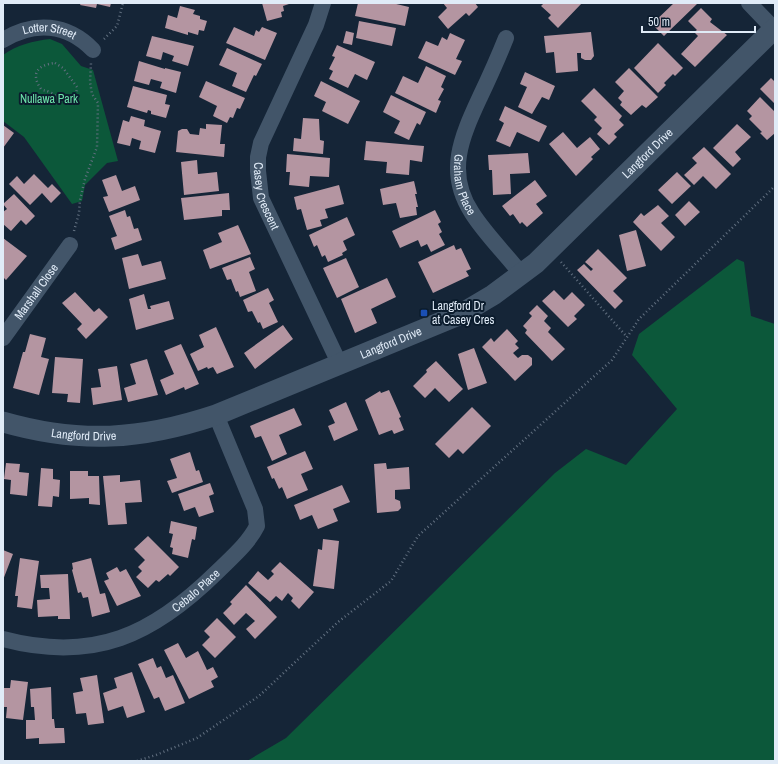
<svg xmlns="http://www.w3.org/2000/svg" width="778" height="764" font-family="'Archivo Narrow',sans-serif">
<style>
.green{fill:#0c583a}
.building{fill:#b495a1}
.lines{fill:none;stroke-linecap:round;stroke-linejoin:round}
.path{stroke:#627080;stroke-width:2.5;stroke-dasharray:1 3;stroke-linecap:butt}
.minor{stroke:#425569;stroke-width:16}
.tertiary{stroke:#425569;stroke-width:21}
.transit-dot{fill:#1a4fb4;stroke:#0b1c2d;stroke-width:1.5}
.labels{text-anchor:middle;stroke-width:4;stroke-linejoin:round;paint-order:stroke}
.street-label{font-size:12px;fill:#e0ebf7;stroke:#0b1c2d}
.park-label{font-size:12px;fill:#6de3aa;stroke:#0b1c2d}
.poi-label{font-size:12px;fill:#e0ebf7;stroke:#0b1c2d;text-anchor:start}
</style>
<rect width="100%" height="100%" fill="#152537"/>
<path class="green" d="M50,39l12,5 19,22 12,4 25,91 -11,2 -22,22 -3,16 -10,3 -48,-67 -21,-16v-66c14,-10 30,-14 47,-16z
M737,259l7,3 7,54 24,8v437h-528l39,-23 269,-265 31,-24 40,16 51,-56 -45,-54 7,-21z"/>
<path class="building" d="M81,3h30l-1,4 -13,-3 -1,4 -16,-3z
M262,3h30l-9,3 1,5 -3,1 1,5 -15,4z
M358,3h34l17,4 -4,19 -50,-10z
M443,3h32l3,4 -9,9 -3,-3 -18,16 -10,-12 9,-9z
M544,3h38l-24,25 -10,-10 3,-3 -10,-9z
M674,3h24l-34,33 -12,-12z
M180,6l15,4 -2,4 7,2v3l7,2 -3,10 -5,-1 -1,5 -10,-3v3l-23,-7 3,-13 9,3z
M701,8l11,11 -2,3 17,13 -32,32 -14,-13 17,-18 -4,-4 3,-2 -9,-9z
M359,21l37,7 -4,18 -36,-8z
M234,27l20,9 2,-6 3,2 3,-5 15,6 -12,27 -39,-17z
M346,31l8,2 -2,12 -9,-2z
M591,32l3,24 -3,4h-6l-4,-2v-5h-4l1,18 -22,2 -2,-21 -8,1 -2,-17z
M450,33l15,7 -9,19 6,2 -7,14 -37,-17 8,-17 12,5 4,-9 5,3z
M152,36l42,10 -6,20 -16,-5 2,-5 -11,-4 -2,8 -15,-4z
M658,43l25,25 -8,8 -2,-2 -9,9 2,2 -8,8 -24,-25z
M337,45l38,17 -8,18 -12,-6 -7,14 -19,-9 4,-8 -4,-2 6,-12 -3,-1z
M227,48l35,16 -6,12 -2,-1 -8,17 -14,-6 5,-13 -18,-8z
M139,61l26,8v-1l16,4 -5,21 -16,-5 2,-6 -11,-3 -2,6 -15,-4z
M426,66l20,10 -5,11 3,2 -6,11 3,1 -5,12 -41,-20 8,-17 15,7z
M629,68l29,29 -12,11 -4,-3 -11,10 -11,-10 2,-3 -4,-4 6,-7 -9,-9z
M525,72l30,14 -6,14 -7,-3 -10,17 -14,-7 9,-20 -7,-3z
M771,78l4,4v22l-15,-15z
M206,81l39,17 -5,11 -3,-1 -4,10 -3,-1 -3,6 -14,-7 4,-10 -18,-9z
M321,81l39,20 -12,23 -26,-13 4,-9 -12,-6z
M133,86l34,9 -2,9 5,1 -4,13 -15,-4v-3l-3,-1 -1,3 -20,-6z
M594,88l28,28 -3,4 5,5 -10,9 3,3 -8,8 -12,-11 5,-6 -8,-8 3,-3 -16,-16z
M391,95l35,17 -6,13 -3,-2 -8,17 -15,-7 6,-12 -17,-9z
M760,97l15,15v21l-8,7 -7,-7 2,-1 -13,-13 3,-3 -5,-5z
M505,106l42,20 -8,16 -22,-10 -7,15 -14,-6 8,-18 -5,-3z
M131,116l14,4 -1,6 17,5 -6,22 -16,-4 2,-8 -9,-3 -2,8 -13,-3 6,-23 6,2z
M303,118l16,1 1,21 4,1 -1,13 -30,-3 1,-13 7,1z
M206,124l16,1 -2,19h5l-1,13 -48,-5 2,-21 4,-2h5l3,5 9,1 1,-7 6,1z
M737,124l14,13 -16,15 6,7 -8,8 -20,-19z
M3,125l11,8 -11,15z
M563,132l14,16 13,-11 10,12 -9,8 2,2 -17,17 -27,-32z
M366,141l58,5 -2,16 -12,-2 -1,15 -23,-2 1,-11 -23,-2z
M704,147l27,27 -15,15 -13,-13 -9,9 -10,-10 13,-12 -5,-5z
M528,153l2,20 -20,1 1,20 -18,1 -1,-25h-3l-1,-15z
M287,154l43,4 -1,19 -19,-1 -1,11 -20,-2 1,-13h-4z
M197,160l1,14 19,-2 2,19 -35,4 -3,-33z
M677,172l14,14 -19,18 -14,-14z
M34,174l14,14 4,-4 9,9 -10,10 -9,-10 -12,12 -21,-21 8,-8 7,8z
M116,175l6,16 13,-5 5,14 -31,12 -6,-15 5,-1 -6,-16z
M535,180l12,16 -11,8 7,9 -16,14 -5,-5 -2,2 -7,-10 -3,2 -8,-10z
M414,181l3,13h-2l3,13h-2l1,8 -17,3 -4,-15 -13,2 -3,-16z
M339,185l5,19 -19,5 3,9 -8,2 2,6 -15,4 -6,-21 -4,1 -3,-13z
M229,193l1,17h-8v6l-38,4 -3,-22z
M14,194l21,22 -9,9 -5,-5 -10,11 -8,-7v-12l4,-3 -4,-5z
M689,201l11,11 -15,14 -10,-11z
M658,205l11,11 -8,7 14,14 -14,14 -28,-29 8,-9 3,3z
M125,210l2,7 3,-1 4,13 4,-1 4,12 -27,10 -4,-12 6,-2 -8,-20z
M435,210l6,12 -3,2 4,8 -3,2 6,11 -14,7 -4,-8 -6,3 -3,-7 -18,8 -8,-17z
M347,217l8,18 -12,6 4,9 -5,3 1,2 -15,7 -3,-7 -3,2 -5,-12 -3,2 -5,-12z
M238,225l13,29 -41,15 -7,-19 19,-8 -4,-9z
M636,230l10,36 -19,5 -8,-36z
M3,238l24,18 -21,24 -3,-3z
M454,245l2,5 5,-2 10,21 -5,2 3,5 -36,17 -15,-31z
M598,249l29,29 -14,13 10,10 -8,8 -38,-39 7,-6 7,7 2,-2 -8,-7z
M138,254l4,12 19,-5 5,18 -37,10 -7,-31z
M250,257l5,12 -6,3 7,19 -16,6 -2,-6 -2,1 -5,-13 -4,1 -5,-12z
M346,258l13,29 -22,11 -14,-30z
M387,278l9,19 -25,12 6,14 -22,10 -14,-34z
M268,288l6,12 -5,3 9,19 -15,7 -3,-7 -2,1 -6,-12 -4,1 -5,-12z
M554,290l10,10 8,-8 13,13 -11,11 3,3 -9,8 -26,-26z
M75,292l19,20 5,-4 9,9 -22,22 -9,-10 5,-5 -20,-21z
M144,294l4,15h3l-1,-3 19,-5 5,18 -38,11 -7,-31z
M537,305l11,11 -4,5 7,7 -3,4 17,17 -13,12 -27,-28 2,-3 -4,-4 9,-10 -3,-3z
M283,325l10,14 -38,30 -11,-16z
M216,327l18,40 -17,7 -4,-7 -5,2 -1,-2 -9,4 -8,-17 14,-7 -5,-12z
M507,329l11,12 -3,3 4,4 -6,5 5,5 4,-3h6l4,3v7l-17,16 -33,-34 9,-9 3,4z
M30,334l16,4 -5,19 8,2 -10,36 -26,-7 10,-36h2z
M181,344l18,40 -14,6 -1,-3 -18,8 -6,-15 14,-6 -10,-23z
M474,348l13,35 -19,7 -10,-36z
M55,357l28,2 -3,44 -13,-1 1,-8 -16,-1z
M147,359l11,36 -30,7 -4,-14 12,-4 -6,-20z
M436,361l27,28 -14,13 -14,-14 -10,10 -12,-12 14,-14 -1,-2z
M117,366l5,34 -29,5 -2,-17 10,-1 -3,-18z
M389,390l12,27 -2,1 5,12 -10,4 -2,-4 -13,5 -14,-35 15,-9 1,2z
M346,402l12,28 -24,11 -6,-15 7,-3 -6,-13z
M472,407l19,19 -28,28 -5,-5 -9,9 -14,-14z
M294,408l8,17 -23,10 8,19 -15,7 -11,-25 -6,2 -5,-12z
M305,451l8,18 -12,5 7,16 -21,9 -5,-12 -3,2 -5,-11 -2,1 -5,-12z
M190,452l6,19 3,-1 4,12 -31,11 -5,-12 10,-3 -7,-19z
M6,463l14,1 -1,8 10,1 -2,23 -17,-2 1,-14 -7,-1z
M386,463l1,6 22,-2 1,22 -15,1v9l5,2 1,7 -3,3 -21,2 -3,-49z
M41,468l12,1v10l7,1 -1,17 -6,-1 -1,11 -14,-1z
M70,471h18v5h11l1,29 -11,-1v-6l-19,1z
M120,475v7l20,-2 2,22 -17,1 2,21 -19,1 -5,-49z
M210,483l4,11 -5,2 5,16 -15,5 -4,-10 -11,4 -6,-17z
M342,485l8,17 -17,7 5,12 -20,8 -6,-14 -12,5 -6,-15z
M171,521l26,6 -2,13 -3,-1 -4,19 -16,-4 1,-6 -3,-1 3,-13 -4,-1z
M148,536l31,31 -9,9 -2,-2 -9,8 -3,-2 -8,8 -12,-11 6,-6 -4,-4 7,-7 -11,-11z
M323,539l16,2 -5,48 -21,-3 5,-37 4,1z
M3,550l10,4 -10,26z
M20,558l19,3 -7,48 -15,-2 1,-11h-3z
M91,558l9,36 5,-1 5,19 -18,5 -4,-20 -5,1 -2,-6 -3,1 -6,-23 1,-1 -1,-6z
M280,562l34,30 -15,17 -8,-8 2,-3 -5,-5 -6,8 -6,-5 -6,6 -22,-19 10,-12 10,9 6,-6 -3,-3z
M117,567l3,5 6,-3 15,27 -24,10 -13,-25 5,-2 -3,-6z
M68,574l2,45h-12v-3l-20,1 -1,-17 13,-1 -1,-11h-8l-1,-13z
M246,585l31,32 -22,22 -9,-10 9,-8 -9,-8 -12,12 -11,-12 9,-9 -2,-2z
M217,618l19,19 -21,21 -13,-13 8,-8 -6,-6z
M178,643l8,15 12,-7 9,19 6,-3 5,10 -7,4 3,6 -25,12 -25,-49z
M153,658l4,10 4,-2 5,12 7,-3 12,28 -20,8 -6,-14 -5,2 -16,-35z
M132,672l13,40 -18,6 -4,-12 -15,5 -5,-18 14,-5 -3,-10z
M97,675l7,48 -16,2 -2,-12 -10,1 -3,-21 10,-2 -3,-13z
M11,680l17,2 -5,38 -17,-2 1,-11h-4v-19h7z
M51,687l1,32h2l1,9h9l1,15 -26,1v-6l-13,1v-19h9l-1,-13h-3l-1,-18z"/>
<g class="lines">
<path class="path" d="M104,39l13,-13 6,-23
M55,63l8,5 14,19c0,5 -2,8 -6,11 -11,8 -13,-3 -22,-6 -3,-2 -5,-1 -8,-3 -11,-16 -3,-24 14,-26z
M74,231l5,-18 1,-13 5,-21 12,-32 1,-44 -6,-9 -2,-12 1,-19
M561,262l66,75
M137,761l19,-6 41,-17 62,-42 79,-74 53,-41 27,-45 194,-176 27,-41 136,-133"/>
<g class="minor">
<path id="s1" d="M323,3l-7,22 -55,118 -3,14v14l3,27 79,167"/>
<path d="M749,3l25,26"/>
<path id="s2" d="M506,38c-8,20 -17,40 -26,59 -18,39 -35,75 -8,116 14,22 34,41 50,62"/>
<path id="s3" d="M3,40c31,-19 64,-17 90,10"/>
<path id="s4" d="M3,338l67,-93"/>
<path id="s5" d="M3,639c91,24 150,-4 214,-67 14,-14 31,-28 40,-46l-2,-17 -39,-94"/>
</g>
<path class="tertiary" id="s6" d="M3,422c77,22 138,18 213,-7l245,-101 32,-19 43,-32 239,-235"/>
</g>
<rect class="transit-dot" x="420" y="309" width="8" height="8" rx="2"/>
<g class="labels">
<g class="street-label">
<text dy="4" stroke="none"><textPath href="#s3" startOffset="49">Lotter Street</textPath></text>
<text dy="4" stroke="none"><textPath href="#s6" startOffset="729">Langford Drive</textPath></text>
<text dy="4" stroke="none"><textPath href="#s2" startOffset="157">Graham Place</textPath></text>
<text dy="4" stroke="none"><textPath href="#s1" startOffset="208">Casey Crescent</textPath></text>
<text dy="4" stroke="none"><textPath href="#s4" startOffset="57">Marshall Close</textPath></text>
<text dy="4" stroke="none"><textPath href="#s6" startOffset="406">Langford Drive</textPath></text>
<text dy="4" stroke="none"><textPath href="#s6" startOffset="82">Langford Drive</textPath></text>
<text dy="4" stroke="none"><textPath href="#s5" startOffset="209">Cebalo Place</textPath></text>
</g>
<g class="park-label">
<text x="49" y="103">Nullawa Park</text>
</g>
<g class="poi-label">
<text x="432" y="310">Langford Dr<tspan x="432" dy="14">at Casey Cres</tspan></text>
</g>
</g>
<rect width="778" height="764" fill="none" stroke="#e0ebf7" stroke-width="8"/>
<path d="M642 26v6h113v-6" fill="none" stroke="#e0ebf7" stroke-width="2"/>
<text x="648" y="26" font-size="12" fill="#e0ebf7" stroke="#0b1c2d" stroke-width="3" paint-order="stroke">50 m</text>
</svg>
